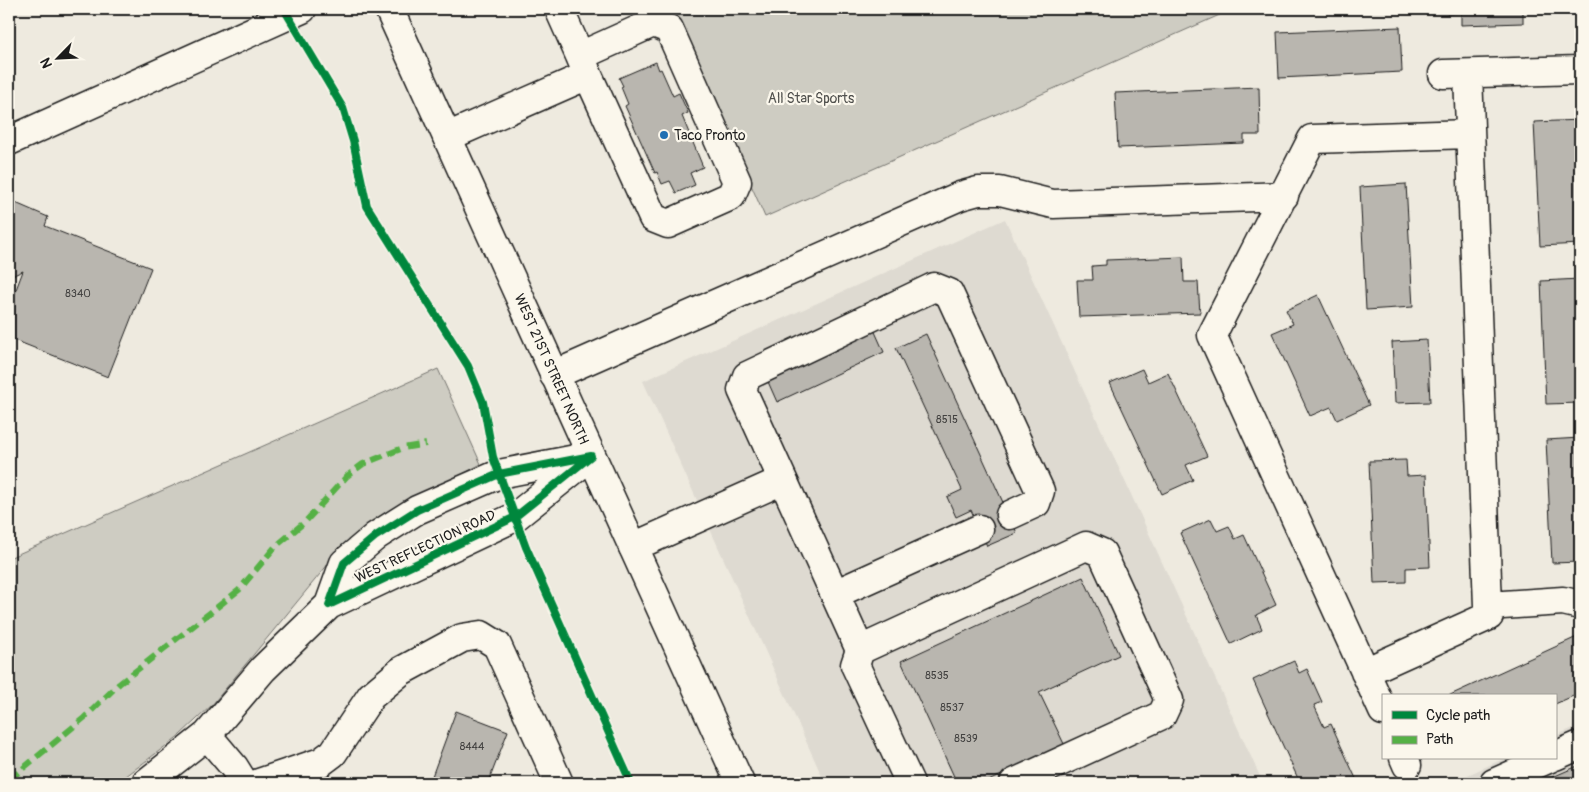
<svg xmlns="http://www.w3.org/2000/svg" width="1589" height="792" font-family="Pangolin,sans-serif">
<style>
.built{fill:#dedad1}
.green{fill:#ceccc2;stroke:#75746f}
.building{fill:#b9b6af;stroke:#1c1c1c}
.lines{fill:none;stroke-linecap:round;stroke-linejoin:round}
.minor-casing{stroke:#1c1c1c;stroke-width:31}
.major-casing{stroke:#1c1c1c;stroke-width:31}
.minor{stroke:#fbf7ec;stroke-width:28}
.major{stroke:#fbf7ec;stroke-width:28}
.quiet{stroke:#55b145;stroke-width:6;stroke-dasharray:12 6;stroke-linecap:butt}
.cycleway-casing{stroke:#fbf7ec;stroke-width:11}
.cycleway{stroke:#00873e;stroke-width:8}
.poi-dot{fill:#1f6fb2;stroke:#fbf7ec;stroke-width:2}
.labels{text-anchor:middle;stroke-width:4.5;stroke-linejoin:round;paint-order:stroke}
.number-label{font-size:11px;fill:#434241}
.park-label{font-size:14px;fill:#51514e;stroke:#fbf7ec}
.poi-label{font-size:14px;fill:#1c1c1c;stroke:#fbf7ec;text-anchor:start}
.street-label{font-size:14px;fill:#1c1c1c;stroke:#fbf7ec}
</style>
<rect width="100%" height="100%" fill="#eeeadf"/>
<filter id="ink" filterUnits="userSpaceOnUse"><feTurbulence type="fractalNoise" baseFrequency=".02" numOctaves="2"/><feDisplacementMap in="SourceGraphic" scale="10" xChannelSelector="R" yChannelSelector="G"/><feConvolveMatrix kernelMatrix="1 2 1 2 8 2 1 2 1" color-interpolation-filters="sRGB"/></filter>
<g filter="url(#ink)">
<path class="built" d="M1005,219l258,564h-438l-182,-402z
M1580,725v58h-130l55,-25h50v-22z"/>
<path class="green" d="M674,9h559l-468,208z
M438,369l43,95 -110,60 -37,33 -122,148 -32,30 -63,48h-108v-225z"/>
<path class="building" d="M1446,9h93v3h-16v11l-62,2v-12l-14,1z
M1400,27l2,45 -123,6 -2,-46z
M656,62l3,8 2,-1 12,27 6,-3 9,20 -6,3 21,51 -13,6 5,12 -19,8 -6,-12 -8,3 -5,-12 -2,1 -30,-67 3,-2 -7,-17 2,-1 -4,-8z
M1259,87l1,48h-16v8l-126,5 -3,-55z
M1580,120v124l-40,2 -6,-124z
M1406,184l7,123 -47,3 -6,-123z
M11,201l37,16 -3,9 106,42 -43,109 -99,-39v-30l14,-37 -14,6v-75z
M1183,257l1,25h14l2,31 -121,4 -2,-37h16l-1,-14 14,-1v-5z
M1580,279v124l-34,1 -5,-123z
M1318,295l51,110 -32,15 -6,-13 -21,9 -38,-83 21,-9 -7,-14z
M872,325l12,27 -107,50 -12,-27z
M926,334l91,199 -30,13 -16,-36 -15,7 -9,-20 15,-7 -66,-142z
M1427,340l3,62 -35,1 -3,-61z
M1142,369l6,13 20,-9 39,83 -21,9 7,15 -31,14 -52,-111z
M1580,438v124l-28,1 -6,-123z
M1406,460l1,16 19,-1 4,92 -24,1v14l-32,1 -5,-122z
M1211,519l6,12 12,-5 6,13 9,-4 32,70 -20,10 6,14 -31,15 -51,-111z
M1083,577l36,78 -80,37 26,54 -81,37h-27l-56,-122z
M1579,636l1,57 -25,11v-8h-107z
M1294,661l5,12 8,-4 15,33 -8,3 10,22 7,-3 27,59h-58l-47,-103z
M456,711l52,20 -20,52h-66l9,-4z
M1580,765v18h-41z
M410,778l3,5h-15z"/>
<g class="lines">
<defs>
<path id="minor" d="M559,9l21,47
M1443,74l137,-4
M1468,74l20,532
M447,137l141,-62 65,143 15,6 63,-28 6,-14 -68,-153 -16,-6 -73,33 8,19
M9,141l293,-132
M554,375l406,-179 18,-5h22l53,13 231,-8
M591,456l-76,61 -186,88 15,-42 32,-27 41,-26 82,-36z
M783,480l-41,-90 5,-14 187,-89 15,6 91,198 -4,12 -26,12
M633,547l150,-67 77,170
M835,594l144,-65
M1365,672l124,-56 -1,-10 75,-5 17,4
M1383,711l-171,-376 100,-196 158,-5
M207,735l27,32 10,16
M1555,756l25,-11
M1404,758l3,7
M146,783l61,-48 56,-66 66,-64
M259,783l62,-21 12,-9 38,-57 30,-25 61,-33 19,-3 16,10 62,138
M910,783l-55,-118 5,-15 226,-104 16,7 67,147 -7,15 -148,68
M1494,783l56,-25"/>
<path id="major" d="M389,9l351,774"/>
</defs>
<use href="#minor" class="minor-casing"/>
<use href="#major" class="major-casing"/>
<use href="#minor" class="minor"/>
<use href="#major" class="major"/>
<path class="quiet" d="M9,780l75,-62 35,-34 120,-94 36,-43 31,-26 41,-45 16,-12 40,-16 23,-4"/>
<defs>
<path id="cycleway" d="M284,9l59,99 10,33 14,65 101,160 15,36 10,55 33,90 105,236
M591,456l-76,61 -186,88 15,-42 32,-27 41,-26 82,-36z"/>
</defs>
<use href="#cycleway" class="cycleway-casing"/>
<use href="#cycleway" class="cycleway"/>
</g>
</g>
<circle class="poi-dot" cx="664" cy="135" r="5"/>
<g class="labels">
<g class="number-label">
<text x="78" y="297">8340</text>
<text x="947" y="423">8515</text>
<text x="937" y="679">8535</text>
<text x="952" y="711">8537</text>
<text x="966" y="742">8539</text>
<text x="472" y="750">8444</text>
</g>
<g class="park-label">
<text x="811" y="103">All Star Sports</text>
</g>
<g class="poi-label">
<text x="674" y="140">Taco Pronto</text>
</g>
<g class="street-label">
<text transform="translate(552 369) rotate(66)" y="5">WEST 21ST STREET NORTH</text>
<text transform="translate(425 546) rotate(-25)" y="5">WEST REFLECTION ROAD</text>
</g>
</g>
<rect width="1589" height="792" fill="none" stroke="#fbf7ec" stroke-width="30"/>
<rect x="15" y="15" width="1559" height="762" fill="none" stroke="#1c1c1c" stroke-width="2" filter="url(#ink)"/>
<rect x="1382" y="694" width="175" height="65" fill="#fbf7ec" stroke="#a29f99"/>
<rect x="1392" y="711" width="25" height="8" fill="#00873e" stroke="#a29f99"/>
<text x="1426" y="720" font-size="15" fill="#1c1c1c">Cycle path</text>
<rect x="1392" y="736" width="25" height="8" fill="#55b145" stroke="#a29f99"/>
<text x="1426" y="744" font-size="15" fill="#1c1c1c">Path</text>
<g transform="translate(58 58) rotate(246)" stroke="#fbf7ec" stroke-width="4" paint-order="stroke">
<path d="M0-4L9 19L0 12L-9 19Z" fill="#1c1c1c"/>
<text y="-8" font-size="14" font-weight="bold" text-anchor="middle" fill="#1c1c1c">N</text>
</g>
</svg>
